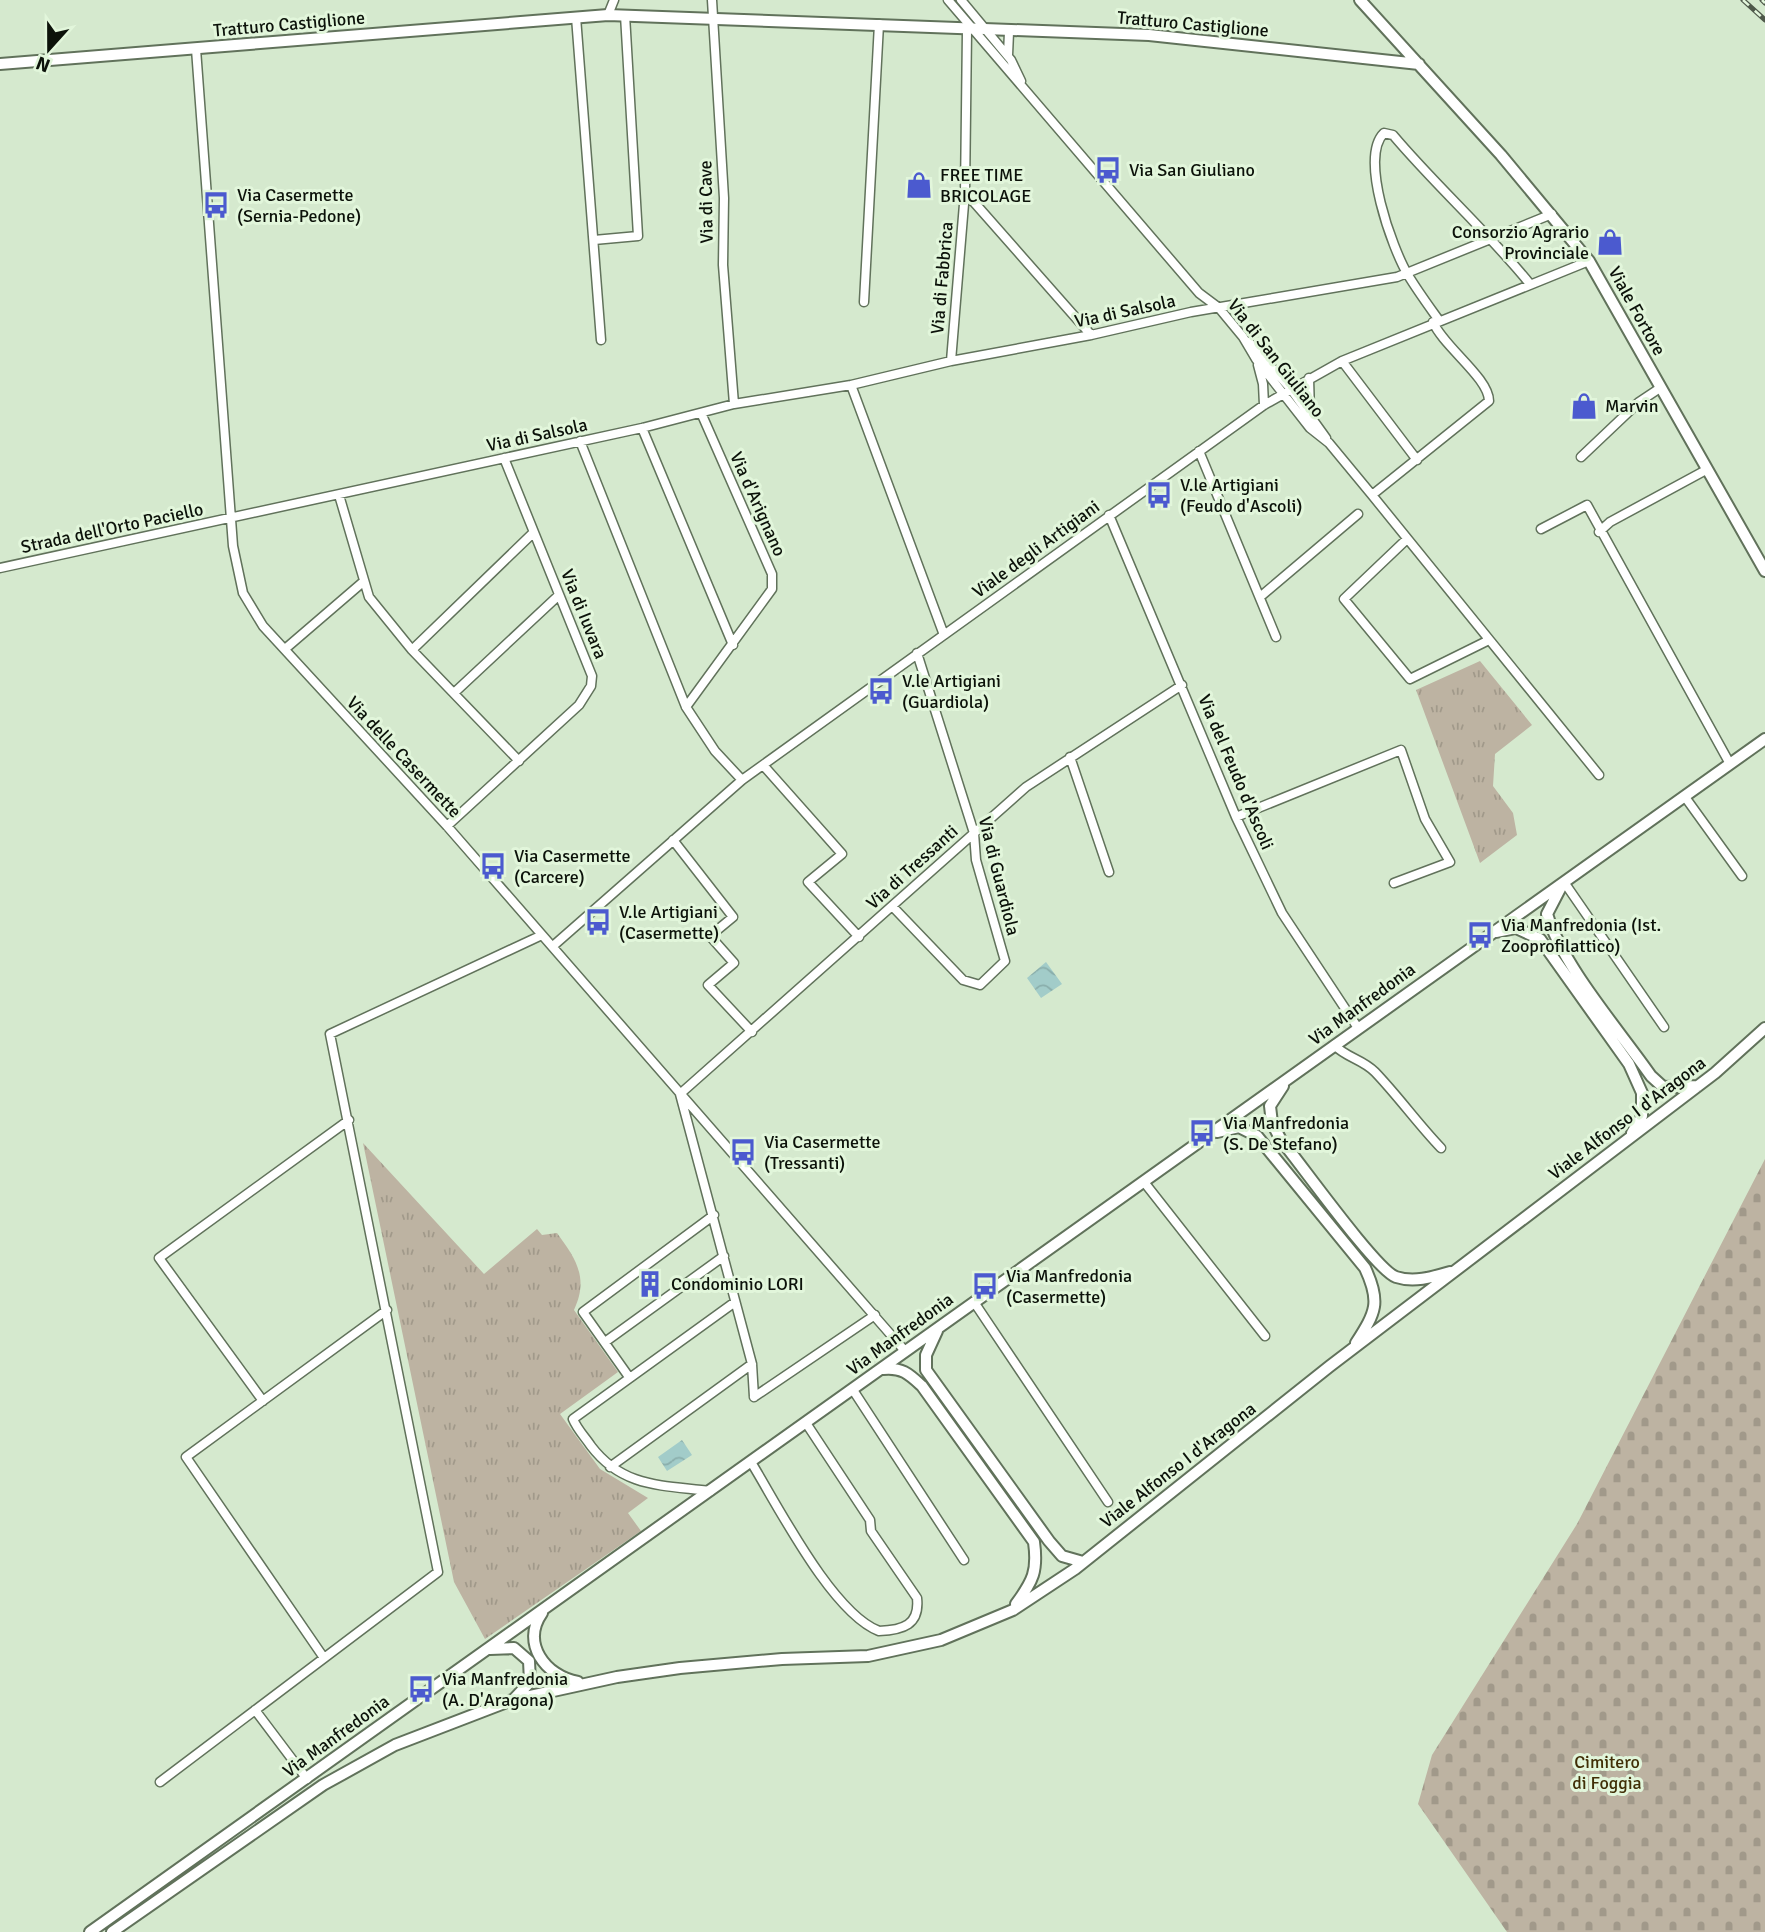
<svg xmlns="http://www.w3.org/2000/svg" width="1765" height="1932" font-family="Signika,sans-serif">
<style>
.grass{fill:url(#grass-tufts)}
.cemetery{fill:url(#cemetery-stones)}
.water{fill:url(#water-waves)}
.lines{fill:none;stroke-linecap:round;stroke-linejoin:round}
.street-casing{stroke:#61725b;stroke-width:11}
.secondary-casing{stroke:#61725b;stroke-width:14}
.street{stroke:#fff;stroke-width:8}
.secondary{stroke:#fff;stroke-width:10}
.rail-casing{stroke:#4e584a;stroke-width:5}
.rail{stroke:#e2f6db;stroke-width:2.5;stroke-dasharray:8;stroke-linecap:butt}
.labels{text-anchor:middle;stroke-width:6;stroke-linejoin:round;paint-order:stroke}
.street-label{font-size:18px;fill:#0c120a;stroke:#e2f6db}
.poi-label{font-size:18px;fill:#0c120a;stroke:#e2f6db;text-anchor:start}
.park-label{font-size:18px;fill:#402e06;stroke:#e2f6db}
</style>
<defs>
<pattern id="grass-tufts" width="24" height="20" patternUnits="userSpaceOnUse" patternTransform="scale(1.75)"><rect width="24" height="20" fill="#bdb3a2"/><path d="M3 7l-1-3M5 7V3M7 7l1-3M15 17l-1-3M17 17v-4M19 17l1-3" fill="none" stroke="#a1998a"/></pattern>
<pattern id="cemetery-stones" width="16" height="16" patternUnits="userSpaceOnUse" patternTransform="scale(1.75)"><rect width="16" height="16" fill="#bdb3a2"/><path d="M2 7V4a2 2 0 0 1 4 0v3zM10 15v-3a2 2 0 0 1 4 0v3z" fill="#a1998a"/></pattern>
<pattern id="water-waves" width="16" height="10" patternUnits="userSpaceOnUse" patternTransform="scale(1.75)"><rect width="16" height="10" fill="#a2ccc9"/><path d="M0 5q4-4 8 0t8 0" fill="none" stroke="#8aaeab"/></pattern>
</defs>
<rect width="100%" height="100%" fill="#d5e9ce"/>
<path class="grass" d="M1480,661l52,64 -37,29 -2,32 20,27 4,22 -37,28 -64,-173z
M363,1143l121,131 53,-45 5,6 15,-2c19,26 32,45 17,77l44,62 -58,42 40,55 48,29 -20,15 13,18 -156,108 -31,-57z"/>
<path class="cemetery" d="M1765,1159v773h-258l-89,-128 14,-49 145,-231z"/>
<path class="water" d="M1046,962l16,22 -21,14 -14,-20z
M682,1440l10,15 -25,16 -9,-14z"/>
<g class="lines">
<defs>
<path id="street" d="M712,0l12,198 -1,67 11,139
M948,0l251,293 20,15 24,29 13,22 54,69 19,15 43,52 227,280
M961,0l50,60 10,21
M608,15l6,-15
M576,17l25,323
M196,49l37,497 10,47 20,33 184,200 458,525
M1008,55l1,-23
M965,192l126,143
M594,240l44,-4 -13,-221
M864,302l15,-278
M1438,319c-10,-14 -21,-29 -30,-44 -16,-27 -49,-118 -24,-142l9,2c43,51 94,96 137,149
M1249,342l41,46 36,50
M951,361l14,-169 2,-161
M1342,361l75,99
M1258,365l5,19 1,21
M1309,378l1,35
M851,385l93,250
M642,428l91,217
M580,441l106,266 29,44 27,29
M1199,451l77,186
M1581,457l58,-55 21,-14
M339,495l30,102 43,53 107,111
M1372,495l117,-94c0,-23 -46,-55 -56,-79
M1109,515l127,302 46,96 76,115
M1541,529l46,-24 143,259
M1599,532l11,-10 96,-52
M1407,539l-63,60 66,80 77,-38
M0,568l642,-140 92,-24 117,-19 100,-24 140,-26 100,-23 206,-35 155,-63
M1260,597l98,-83
M285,649l78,-67
M412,650l121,-117
M454,693l105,-98
M686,707l86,-118v-15l-70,-159
M1070,757l39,115
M763,765l79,89 -34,28 51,55
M1685,797l57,79
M1236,817l165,-67 24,69 25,43 -56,21
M447,826l132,-121 12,-19 1,-10 -88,-218
M673,840l60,77 -23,19 24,27 -26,22 44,47
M1564,882l100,145
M893,907l70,73 17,5 25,-24 -29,-101 -2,-27 -57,-180
M553,946l189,-166 522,-375 78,-44 247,-100
M1334,1045c13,13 28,14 41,27 23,24 43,52 66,76
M1144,1182l121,154
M974,1302l134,200
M605,1342l119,-86
M629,1377l-46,-65 131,-97
M853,1390l111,170
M754,1397l-2,-33 -72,-270 346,-307 156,-102
M754,1397l121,-82
M263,1401l-104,-143 190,-138
M751,1462c27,44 81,151 128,169 24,-1 41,-6 38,-33l-46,-67 -1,-11 -64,-97
M610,1467l142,-103
M710,1491c-48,-6 -87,-3 -119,-45 -6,-9 -14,-17 -18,-27l162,-117
M324,1658l-138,-201 201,-147
M255,1710l52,69
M160,1782l278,-210 -108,-538 212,-99"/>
<path id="secondary" d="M1360,0l141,155 88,106 176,310
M0,64l608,-49 541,20 270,29
M1561,887l-14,27c15,51 72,116 104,162l12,11 35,-1
M1496,932l20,-4 24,11 89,125 13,29v23l-10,17
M1283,1086l-13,20 2,17 9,17c20,24 95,130 115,137 18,6 37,0 54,-5
M1217,1132l22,-5 18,9 108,132c16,34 11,44 -9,75
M937,1331l-11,24v15l123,171 13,15 21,6
M883,1369c19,-2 26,5 39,17l112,156c4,29 -1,39 -18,62
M542,1613c-21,30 3,63 36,69
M490,1649l24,-1 15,13 1,21 -15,16
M90,1932l1675,-1193
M112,1932l211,-147 72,-40 117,-45 105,-23 63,-9 102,-9 86,-3 73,-16 72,-30 62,-41 255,-203 385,-293 50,-45"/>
</defs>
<use href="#street" class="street-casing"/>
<use href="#secondary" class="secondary-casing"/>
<use href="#street" class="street"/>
<use href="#secondary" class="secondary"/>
<defs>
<path id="rail" d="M1743,0l22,20
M1762,0l3,3"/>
</defs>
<use href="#rail" class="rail-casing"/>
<use href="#rail" class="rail"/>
</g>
<defs>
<symbol id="bus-bare" viewBox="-9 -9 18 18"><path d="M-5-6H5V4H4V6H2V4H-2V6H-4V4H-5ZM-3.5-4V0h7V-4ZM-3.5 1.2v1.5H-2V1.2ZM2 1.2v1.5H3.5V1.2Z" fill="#4b5acf" stroke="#e2f6db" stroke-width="2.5" paint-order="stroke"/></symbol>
<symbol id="shop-bare" viewBox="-9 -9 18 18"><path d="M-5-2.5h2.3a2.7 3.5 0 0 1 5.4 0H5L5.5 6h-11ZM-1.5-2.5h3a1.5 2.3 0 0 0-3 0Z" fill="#4b5acf" stroke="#e2f6db" stroke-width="2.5" paint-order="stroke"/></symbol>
<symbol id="building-bare" viewBox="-9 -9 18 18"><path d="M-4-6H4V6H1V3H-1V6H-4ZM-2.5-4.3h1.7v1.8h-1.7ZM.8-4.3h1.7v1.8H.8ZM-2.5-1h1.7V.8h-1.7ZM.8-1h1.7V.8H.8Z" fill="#4b5acf" stroke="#e2f6db" stroke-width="2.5" paint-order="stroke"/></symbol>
</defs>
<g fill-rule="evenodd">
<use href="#bus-bare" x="1089" y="151" width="38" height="38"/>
<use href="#shop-bare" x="900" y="166" width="38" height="38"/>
<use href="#bus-bare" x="197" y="186" width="38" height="38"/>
<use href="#shop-bare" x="1591" y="223" width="38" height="38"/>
<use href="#shop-bare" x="1565" y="387" width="38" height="38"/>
<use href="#bus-bare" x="1140" y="476" width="38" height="38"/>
<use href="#bus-bare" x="862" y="672" width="38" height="38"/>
<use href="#bus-bare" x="474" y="847" width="38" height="38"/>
<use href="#bus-bare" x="579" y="903" width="38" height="38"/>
<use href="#bus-bare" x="1461" y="916" width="38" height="38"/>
<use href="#bus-bare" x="1183" y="1114" width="38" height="38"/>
<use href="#bus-bare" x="724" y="1133" width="38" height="38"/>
<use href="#building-bare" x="631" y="1265" width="38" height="38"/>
<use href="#bus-bare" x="966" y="1267" width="38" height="38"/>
<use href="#bus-bare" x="402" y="1670" width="38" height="38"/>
</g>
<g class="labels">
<g class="street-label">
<text transform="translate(289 24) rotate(-5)" y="6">Tratturo Castiglione</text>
<text transform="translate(1193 24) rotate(5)" y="6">Tratturo Castiglione</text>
<text transform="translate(706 202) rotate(-91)" y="6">Via di Cave</text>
<text transform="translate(942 278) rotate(-85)" y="6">Via di Fabbrica</text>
<text transform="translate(1125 311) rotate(-12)" y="6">Via di Salsola</text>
<text transform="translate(1637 311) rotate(61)" y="6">Viale Fortore</text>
<text transform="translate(1276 358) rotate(52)" y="6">Via di San Giuliano</text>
<text transform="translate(537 435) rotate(-12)" y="6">Via di Salsola</text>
<text transform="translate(758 504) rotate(66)" y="6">Via d'Arignano</text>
<text transform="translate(112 528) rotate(-12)" y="6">Strada dell'Orto Paciello</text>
<text transform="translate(1036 549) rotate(-36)" y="6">Viale degli Artigiani</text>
<text transform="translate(584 614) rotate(68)" y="6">Via di Iuvara</text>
<text transform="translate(404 757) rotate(47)" y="6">Via delle Casermette</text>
<text transform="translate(1236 772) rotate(67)" y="6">Via del Feudo d'Ascoli</text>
<text transform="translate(912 867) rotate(-42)" y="6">Via di Tressanti</text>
<text transform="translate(999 876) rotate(76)" y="6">Via di Guardiola</text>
<text transform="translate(1362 1004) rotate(-36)" y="6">Via Manfredonia</text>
<text transform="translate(1627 1118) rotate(-37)" y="6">Viale Alfonso I d'Aragona</text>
<text transform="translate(900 1334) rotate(-36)" y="6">Via Manfredonia</text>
<text transform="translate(1178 1465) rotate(-38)" y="6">Viale Alfonso I d'Aragona</text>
<text transform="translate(336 1736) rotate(-36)" y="6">Via Manfredonia</text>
</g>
<g class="poi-label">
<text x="1129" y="176">Via San Giuliano</text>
<text x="940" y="181">FREE TIME<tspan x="940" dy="21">BRICOLAGE</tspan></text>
<text x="237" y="201">Via Casermette<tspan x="237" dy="21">(Sernia-Pedone)</tspan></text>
<text x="1589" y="238" text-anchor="end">Consorzio Agrario<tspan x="1589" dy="21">Provinciale</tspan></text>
<text x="1605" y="412">Marvin</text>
<text x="1180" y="491">V.le Artigiani<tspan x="1180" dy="21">(Feudo d'Ascoli)</tspan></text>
<text x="902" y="687">V.le Artigiani<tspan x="902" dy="21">(Guardiola)</tspan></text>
<text x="514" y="862">Via Casermette<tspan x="514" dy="21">(Carcere)</tspan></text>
<text x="619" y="918">V.le Artigiani<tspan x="619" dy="21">(Casermette)</tspan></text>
<text x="1501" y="931">Via Manfredonia (Ist.<tspan x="1501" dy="21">Zooprofilattico)</tspan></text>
<text x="1223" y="1129">Via Manfredonia<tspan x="1223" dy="21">(S. De Stefano)</tspan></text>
<text x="764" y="1148">Via Casermette<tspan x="764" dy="21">(Tressanti)</tspan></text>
<text x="1006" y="1282">Via Manfredonia<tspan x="1006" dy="21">(Casermette)</tspan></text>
<text x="671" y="1290">Condominio LORI</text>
<text x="442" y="1685">Via Manfredonia<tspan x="442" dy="21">(A. D'Aragona)</tspan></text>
</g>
<g class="park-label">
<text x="1607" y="1768">Cimitero<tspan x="1607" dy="21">di Foggia</tspan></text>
</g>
</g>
<g transform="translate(49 49) rotate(201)" stroke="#e2f6db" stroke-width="5" paint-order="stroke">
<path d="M0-5L12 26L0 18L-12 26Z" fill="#0c120a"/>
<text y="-10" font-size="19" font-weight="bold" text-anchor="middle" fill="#0c120a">N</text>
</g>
</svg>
